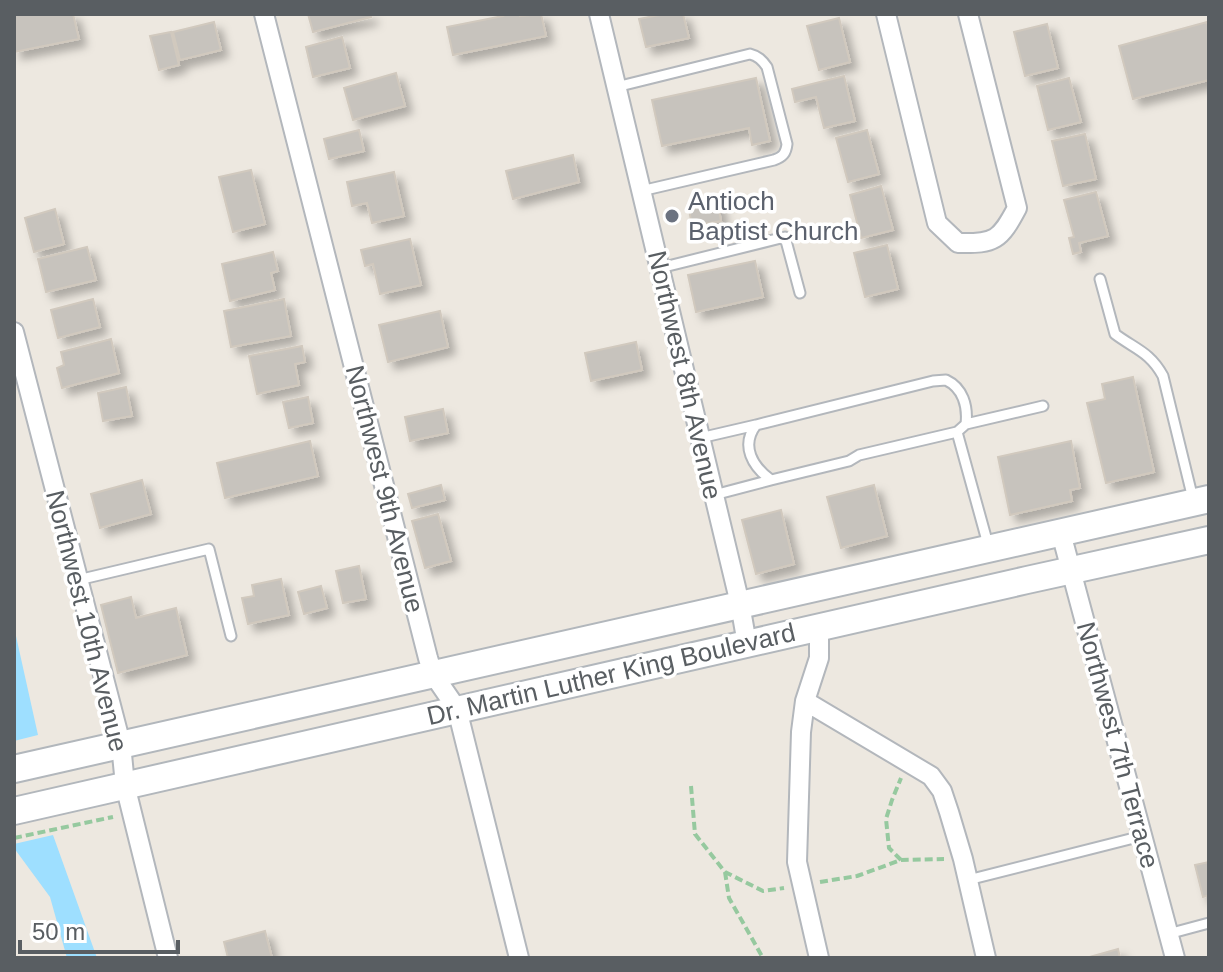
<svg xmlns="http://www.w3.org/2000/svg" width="1223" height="972" font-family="Helvetica,sans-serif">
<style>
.water{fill:#9edfff}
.building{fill:#c7c3bd;stroke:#d1c9be;stroke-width:2;filter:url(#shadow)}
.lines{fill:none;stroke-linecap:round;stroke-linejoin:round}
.service-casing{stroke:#b3b7bc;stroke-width:13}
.minor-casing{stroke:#b3b7bc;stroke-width:22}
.secondary-casing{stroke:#b2b7bc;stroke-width:30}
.path{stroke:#96c99f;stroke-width:4;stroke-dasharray:8 4;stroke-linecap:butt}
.service{stroke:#fff;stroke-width:9}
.minor{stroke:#fff;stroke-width:18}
.secondary{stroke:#fff;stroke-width:26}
.worship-dot{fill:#6b7280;stroke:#fff;stroke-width:3}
.labels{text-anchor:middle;stroke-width:7;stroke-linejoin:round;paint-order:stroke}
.worship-label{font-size:26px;fill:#5b616d;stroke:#fff;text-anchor:start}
.street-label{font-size:26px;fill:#595e62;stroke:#fff}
</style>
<defs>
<filter id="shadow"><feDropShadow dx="7" dy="7" stdDeviation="4" flood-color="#0004"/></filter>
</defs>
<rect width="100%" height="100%" fill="#ede8e0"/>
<path class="water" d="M14,627l24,108 -24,6z
M53,835l44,123h-30l-17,-61 -36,-49v-4z"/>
<path class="building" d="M14,14h59l6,25 -65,13z
M308,14h62l1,3 -58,15z
M502,14h18v2l21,-2 5,22 -93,19 -6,-28 56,-11z
M664,14h19l6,24 -43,9 -7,-28z
M839,18l11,44 -31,8 -12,-44z
M214,22l7,28 -41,10 -7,-28z
M1207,22l2,8v50l-76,19 -14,-53z
M1047,24l11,44 -33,8 -11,-44z
M171,32l8,33 -20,5 -9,-34z
M342,37l8,31 -37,9 -7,-30z
M396,73l9,33 -52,14 -9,-32z
M844,76l11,45 -31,7 -8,-31 -21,5 -3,-13z
M756,78l14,63 -18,4 -3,-17 -87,18 -10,-46z
M1069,78l12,44 -33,8 -11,-44z
M359,130l5,21 -35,8 -5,-20z
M867,130l12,44 -31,8 -12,-44z
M1085,134l11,45 -33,7 -11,-45z
M573,155l6,27 -66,17 -7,-28z
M251,170l14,54 -32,8 -14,-55z
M394,172l10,44 -32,7 -5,-20 -15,3 -5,-24z
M881,186l12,44 -32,8 -11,-43z
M1096,192l12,44 -29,7 2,9 -8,2 -4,-16 5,-1 -10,-37z
M717,199l4,22 -29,5 -4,-22z
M55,209l9,35 -30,8 -9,-34z
M410,239l11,46 -41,9 -7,-30 -8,2 -4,-16z
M887,245l11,44 -33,8 -11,-44z
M87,247l9,33 -50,12 -8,-33z
M273,252l5,19 -7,2 4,17 -45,11 -8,-37z
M755,261l8,36 -67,15 -8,-37z
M93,299l7,28 -42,11 -7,-28z
M284,299l7,37 -60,11 -7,-36z
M440,311l8,36 -60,15 -9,-37z
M111,339l8,34 -57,15 -5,-20 7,-3 -3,-13z
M636,342l6,28 -51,11 -6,-28z
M302,346l3,16 -10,2 4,21 -42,9 -8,-38z
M1133,377l21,95 -48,11 -19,-80 18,-4 -3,-15z
M126,387l6,29 -29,5 -5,-28z
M308,397l5,26 -24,5 -6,-26z
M443,409l5,24 -38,8 -5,-24z
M310,441l8,35 -93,22 -8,-35z
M1071,441l9,47 -10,2 2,11 -62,14 -12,-58z
M142,480l9,34 -51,14 -9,-34z
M441,485l4,15 -33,8 -4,-14z
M874,485l13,51 -46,12 -14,-51z
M781,510l13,54 -38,10 -14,-54z
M438,514l13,47 -26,7 -13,-47z
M359,566l7,33 -23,4 -7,-32z
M281,579l8,36 -41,9 -6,-26 12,-2 -2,-11z
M321,586l6,22 -23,6 -6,-22z
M131,597l5,21 40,-10 11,47 -69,18 -17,-68z
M1209,862v33l-6,2 -8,-32z
M265,931l7,27h-44l-4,-16z
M1118,949l2,9h-34z"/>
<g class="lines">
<defs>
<path id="service" d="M616,87l134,-33c8,2 12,6 17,13l20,77c-1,9 -4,13 -13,16l-133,31
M660,268l125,-31 15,56
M1100,279l15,55c20,15 35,18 48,42l30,123
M946,380c17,8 22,26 20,44l-9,8 -98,23 -10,6 -78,19c-18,-13 -31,-34 -15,-55l177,-44z
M966,424l77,-18
M957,432l32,116
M700,438l56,-13
M714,495l57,-15
M78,580l131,-31 22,87
M968,880l174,-44
M1168,934l41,-11"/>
<path id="minor" d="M264,14l164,644 5,16 24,35 62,249
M599,14l141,590 7,40
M886,14l51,209 21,20c37,1 42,-3 59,-35l-49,-194
M14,332l107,412 4,41 43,173
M1061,533l114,425
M819,627v31l-14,43 -4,31 -4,130 22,96
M805,701l126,75 11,15 7,21 14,47 23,99"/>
<path id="secondary" d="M14,769l1195,-270
M14,811l1013,-231 182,-40"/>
</defs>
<use href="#service" class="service-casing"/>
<use href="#minor" class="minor-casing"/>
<use href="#secondary" class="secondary-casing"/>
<path class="path" d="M691,786l4,48 30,38 38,19 21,-3
M14,838l99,-21
M901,860l-12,-12 -3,-29 6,-19 9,-22
M725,872l4,26 34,60
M820,882l37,-6 44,-16 43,-1"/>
<use href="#service" class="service"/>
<use href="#minor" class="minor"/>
<use href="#secondary" class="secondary"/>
</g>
<circle class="worship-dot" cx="672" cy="216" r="8"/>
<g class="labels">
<g class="worship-label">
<text x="688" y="210">Antioch<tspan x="688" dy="30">Baptist Church</tspan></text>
</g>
<g class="street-label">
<text transform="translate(685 375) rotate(77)" y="9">Northwest 8th Avenue</text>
<text transform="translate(385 489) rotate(76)" y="9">Northwest 9th Avenue</text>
<text transform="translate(87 621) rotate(76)" y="9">Northwest 10th Avenue</text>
<text transform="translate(611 674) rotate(-13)" y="9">Dr. Martin Luther King Boulevard</text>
<text transform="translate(1118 745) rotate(75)" y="9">Northwest 7th Terrace</text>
</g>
</g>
<rect width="1223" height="972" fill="none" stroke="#595e62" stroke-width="32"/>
<path d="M20 940v12h158v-12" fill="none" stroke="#595e62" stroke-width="4"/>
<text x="32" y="940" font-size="24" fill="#595e62" stroke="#ffffff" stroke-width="6" paint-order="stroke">50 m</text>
</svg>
